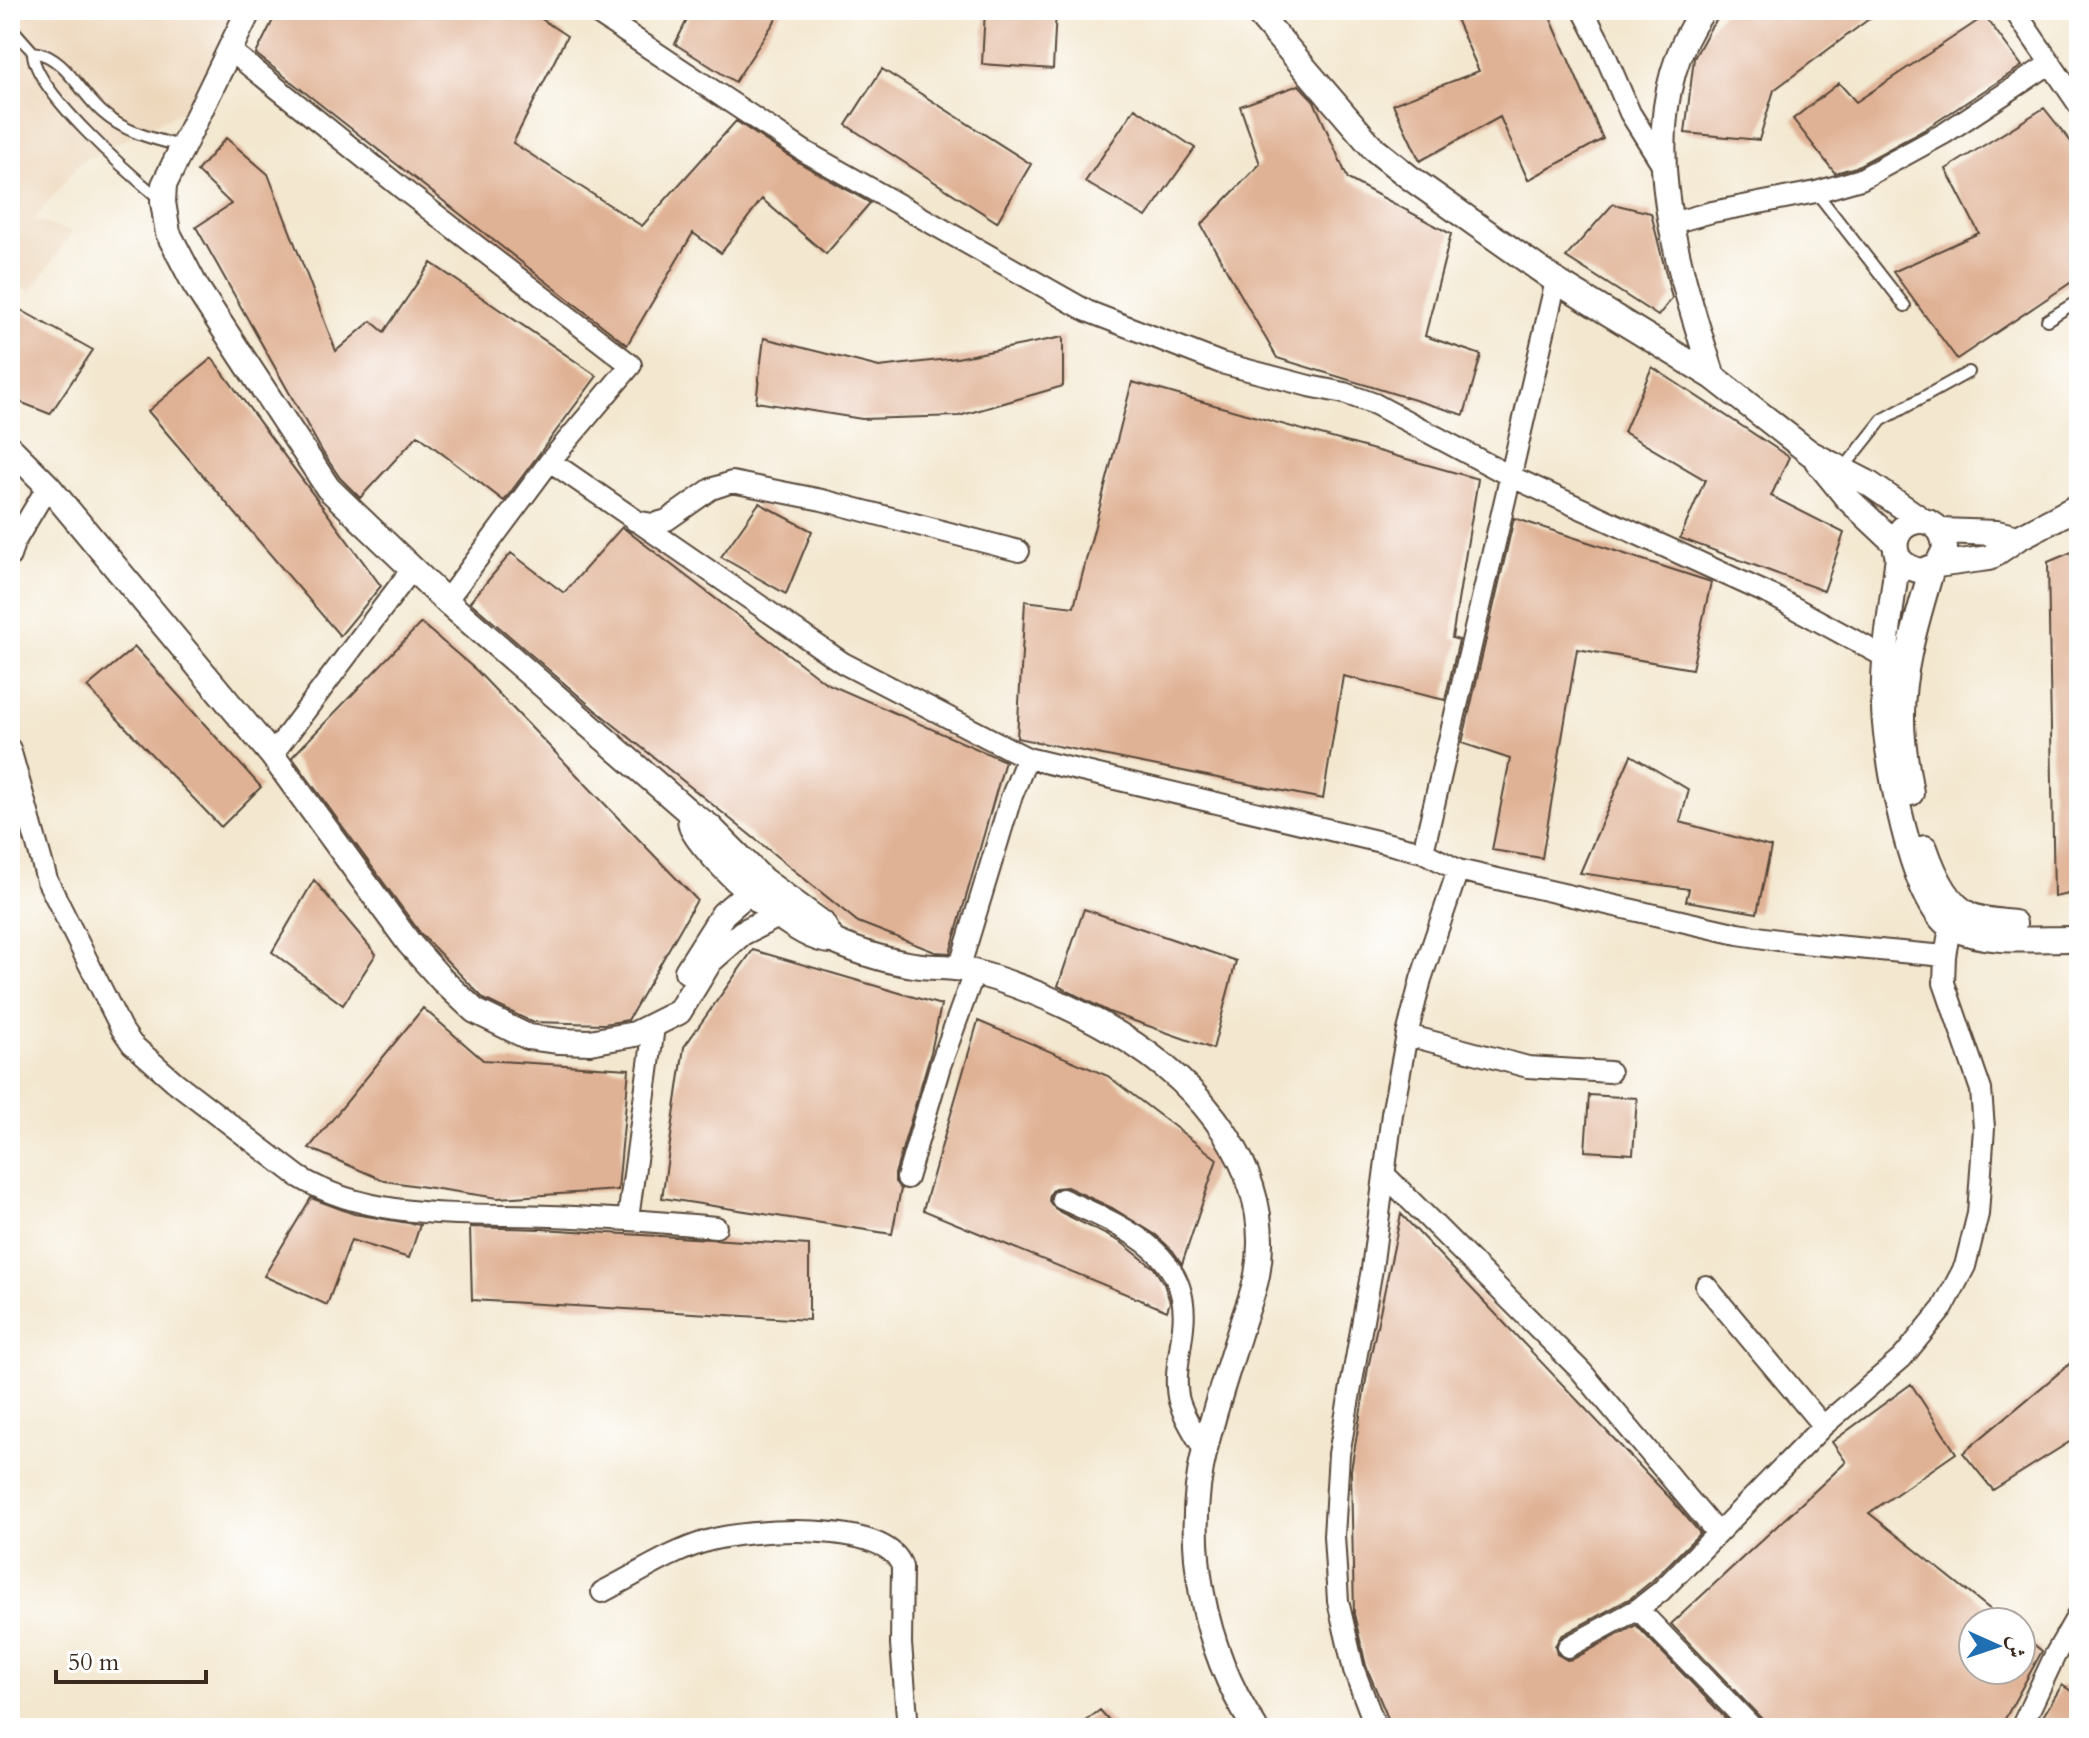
<svg xmlns="http://www.w3.org/2000/svg" width="2089" height="1738" font-family="Cardo,Amiri,serif">
<style>
.built{fill:#edd7bb}
.building{fill:#e0b295}
.lines{fill:none;stroke-linecap:round;stroke-linejoin:round}
.service-casing{stroke:#574639;stroke-width:14}
.minor-casing{stroke:#574639;stroke-width:24}
.tertiary-casing{stroke:#574639;stroke-width:28}
.service{stroke:#fff;stroke-width:10}
.minor{stroke:#fff;stroke-width:20}
.tertiary{stroke:#fff;stroke-width:24}
</style>
<rect width="100%" height="100%" fill="#fff"/>
<filter id="ink" filterUnits="userSpaceOnUse"><feTurbulence type="fractalNoise" baseFrequency=".0125" numOctaves="2"/><feDisplacementMap in="SourceGraphic" scale="16" xChannelSelector="R" yChannelSelector="G"/><feConvolveMatrix kernelMatrix="1 2 1 2 8 2 1 2 1" color-interpolation-filters="sRGB"/></filter>
<filter id="wash" filterUnits="userSpaceOnUse"><feTurbulence type="fractalNoise" baseFrequency=".006" numOctaves="4" result="noise"/><feDisplacementMap in="SourceGraphic" scale="32" xChannelSelector="R" yChannelSelector="G"/><feGaussianBlur stdDeviation="1.8" result="paint"/><feColorMatrix in="noise" values="0 0 0 0 0 0 0 0 0 0 0 0 0 0 0 0 0 1.4 0 .05"/><feComposite in="paint" operator="in"/></filter>
<g filter="url(#wash)">
<rect width="100%" height="100%" fill="#f3e7cf"/>
<path class="built" d="M10,10h230l-43,93 -117,59 -46,58 38,12 -41,60 -21,-8z"/>
<g id="blocks">
<path class="building" d="M278,10h250l39,26 -54,107 129,83 94,-105 62,41 72,41 -44,51 -64,-55 -41,54 -28,-20 -66,112 -371,-291z
M692,10h90l-47,72 -60,-38z
M985,10h71l-3,59 -71,-5z
M1452,10h95l56,129 -75,41 -28,-63 -80,44 -27,-57 86,-33z
M1725,10h156l-107,80 -15,50 -74,-7 9,-75 17,-31z
M1985,16l37,50 -98,64 -68,37 -21,6 -42,-54 46,-36 17,19z
M882,69l149,95 -34,58 -151,-97z
M1299,85l15,16 34,78 103,55 -26,102 56,19 -17,60 -187,-57 -76,-133 59,-61 -20,-58z
M1135,108l60,40 -49,69 -61,-35z
M2044,108l35,44v125l-122,82 -64,-87 86,-39 -33,-64z
M226,138l42,36 68,177 35,-30 13,11 47,-69 166,113 -93,125 -86,-66 -58,63 -20,-20 -18,-27 -126,-224 35,-23 -34,-33z
M1613,204l38,9 21,85 -14,18 -92,-59z
M10,304l83,46 -43,64 -40,-16z
M1063,337v49l-104,30 -97,3 -106,-17 8,-64 115,29 78,-9z
M212,358l169,228 -41,50 -192,-225z
M1652,367l137,90 -18,39 73,37 -20,58 -144,-53 25,-58 -81,-48z
M1132,382l346,97 -26,159 7,2 -14,60 -102,-24 -20,123 -306,-61 8,-137 49,6z
M759,503l53,28 -26,63 -65,-37z
M1514,518l197,64 -19,87 -115,-20 -35,209 -50,-8 18,-91 -48,-16z
M622,527l204,156 179,78 -55,192 -15,-1 -77,-30 -264,-213 -124,-107 41,-49 53,40z
M2079,549v343l-25,5 -6,-335z
M421,623l55,47 221,230 -69,120 -24,4 -72,-2 -48,-23 -63,-65 -129,-177z
M135,647l126,140 -40,40 -134,-140z
M1631,755l58,35 -9,32 91,25 -14,66 -71,-12 3,-12 -109,-16z
M314,880l62,74 -33,51 -71,-53z
M1084,909l152,52 -23,88 -104,-37 -51,-26z
M753,950l188,55 -10,47 -36,122v8l6,7 -9,45 -230,-36 22,-151z
M423,1008l60,52 146,9 -11,121 -120,8 -113,-17 -76,-33z
M978,1021l130,55 109,83 -35,105 -9,-13 -17,-16 -44,-27 -45,-21 -12,1 -5,6 -1,7 7,9 65,32 33,26 10,16 6,18 -3,9 -244,-101z
M1589,1095l48,3 -4,56 -48,-3z
M311,1198l43,16 66,11 -11,33 -58,-18 -24,65 -63,-29z
M1401,1214l269,284 30,35 -48,48 -21,17 -70,38 -6,10 2,8 10,6 6,-1 63,-34 99,103h-343l-26,-62 -12,-52 -3,-144 17,-102z
M470,1227l71,2 268,16v75l-337,-20z
M2079,1356v80l-86,54 -30,-37z
M1911,1384l45,69 -87,60 137,109h-33v48h48v-36l21,17 -42,77h-234l-4,-9 -91,-95 175,-162 -14,-20z
M2062,1685l17,11v32h-43z
M1100,1710l16,18h-40z"/>
</g>
</g>
<g filter="url(#ink)">
<use href="#blocks" fill-opacity="0" stroke="#574639" stroke-width="2"/>
<g class="lines">
<defs>
<path id="service" d="M10,26l23,26c-1,37 98,123 128,148
M33,52c32,4 46,40 69,60 22,20 51,27 79,34
M1816,192l89,114
M2047,320l32,-20
M1846,470l1,-6 35,-44 87,-48"/>
<path id="minor" d="M592,10l212,141 283,160 134,52 88,23 35,7 31,11 135,72 263,120 112,61
M1583,10l18,35 29,68 32,51
M2014,10l65,95
M231,51l173,139 227,175 -81,96 -104,140
M1672,223l40,-11 104,-20 45,-13 84,-46 106,-70
M550,461l293,202 184,95 396,94 35,18 280,64 54,8 153,14
M635,521l18,3 14,-4 44,-31 21,-7 90,18 197,51
M10,556l4,-13 34,-57
M10,749l37,131 74,148 11,16 43,38 124,95c72,44 169,36 252,39 55,2 110,6 165,11
M272,755l140,-186
M1423,852l133,-571
M959,969l52,-171 16,-40
M1407,1035l121,32 82,5
M1385,1175l196,196 136,162
M907,1178l33,-112 34,-93
M1062,1199c57,26 130,52 121,128 -2,22 -10,52 -4,74 5,17 17,34 25,49
M628,1219l26,-192
M1706,1286l117,140
M602,1592c34,-17 68,-40 105,-51 39,-12 181,-22 195,26l-1,77 7,84
M1638,1609l115,119
M1568,1647l70,-38 23,-18 162,-165 79,-68 41,-50 22,-42 13,-52 6,-86 -3,-38 -37,-107 1,-27 5,-29
M1376,1728l-22,-58 -16,-69 -4,-65 5,-82 33,-185 20,-155 15,-79 14,-56 37,-109
M2021,1728l34,-73 24,-42"/>
<path id="tertiary" d="M249,10l-85,175 -1,17 5,31 27,52 133,203 118,113 244,212 19,13 54,54 59,43 11,18
M1255,10l119,139 35,28 147,104 157,96 97,76 58,30 54,37
M1703,10c-76,107 -26,254 10,367
M10,448l38,38 224,269 137,188 33,37 33,31 53,26 31,4 31,1 45,-8 44,-22 31,-51 32,-28 36,-18
M1817,461l30,37 48,45
M1941,531l56,2 21,5
M1898,556c-6,50 -16,100 -14,151 1,44 27,201 69,221 37,17 86,10 126,11
M1937,565l8,-16c-2,-45 -59,-30 -48,5 4,11 14,15 25,17l15,-6 52,-7 29,-20 61,-32
M1911,793c-4,-24 -9,-49 -9,-73 -1,-52 16,-103 30,-152
M690,813c0,7 0,13 4,19 17,29 104,112 139,109 26,11 52,20 81,24 15,3 33,1 48,4 53,13 109,37 156,65 83,49 158,138 139,241 -3,16 -9,31 -14,46 -13,43 -28,85 -38,128 -23,93 -2,199 50,279
M1925,848c8,23 22,56 45,67 13,6 30,6 44,8
M687,971l36,-57 36,-31"/>
</defs>
<use href="#service" class="service-casing"/>
<use href="#minor" class="minor-casing"/>
<use href="#tertiary" class="tertiary-casing"/>
<use href="#service" class="service"/>
<use href="#minor" class="minor"/>
<use href="#tertiary" class="tertiary"/>
</g>
</g>
<rect width="2089" height="1738" fill="none" stroke="#fff" stroke-width="40"/>
<g transform="translate(1997 1646) rotate(93)"><circle r="38" fill="#ffffff" stroke="#b1aaa5" stroke-width="2"/>
<path d="M0-6L14 30L0 20L-14 30Z" fill="#1f6fb2"/>
<text y="-12" font-size="22" font-weight="bold" text-anchor="middle" fill="#3b2a1e">ش</text>
</g>
<path d="M56 1670v12h150v-12" fill="none" stroke="#3b2a1e" stroke-width="4"/>
<text x="68" y="1670" font-size="24" fill="#3b2a1e" stroke="#ffffff" stroke-width="6" paint-order="stroke">50 m</text>
</svg>
